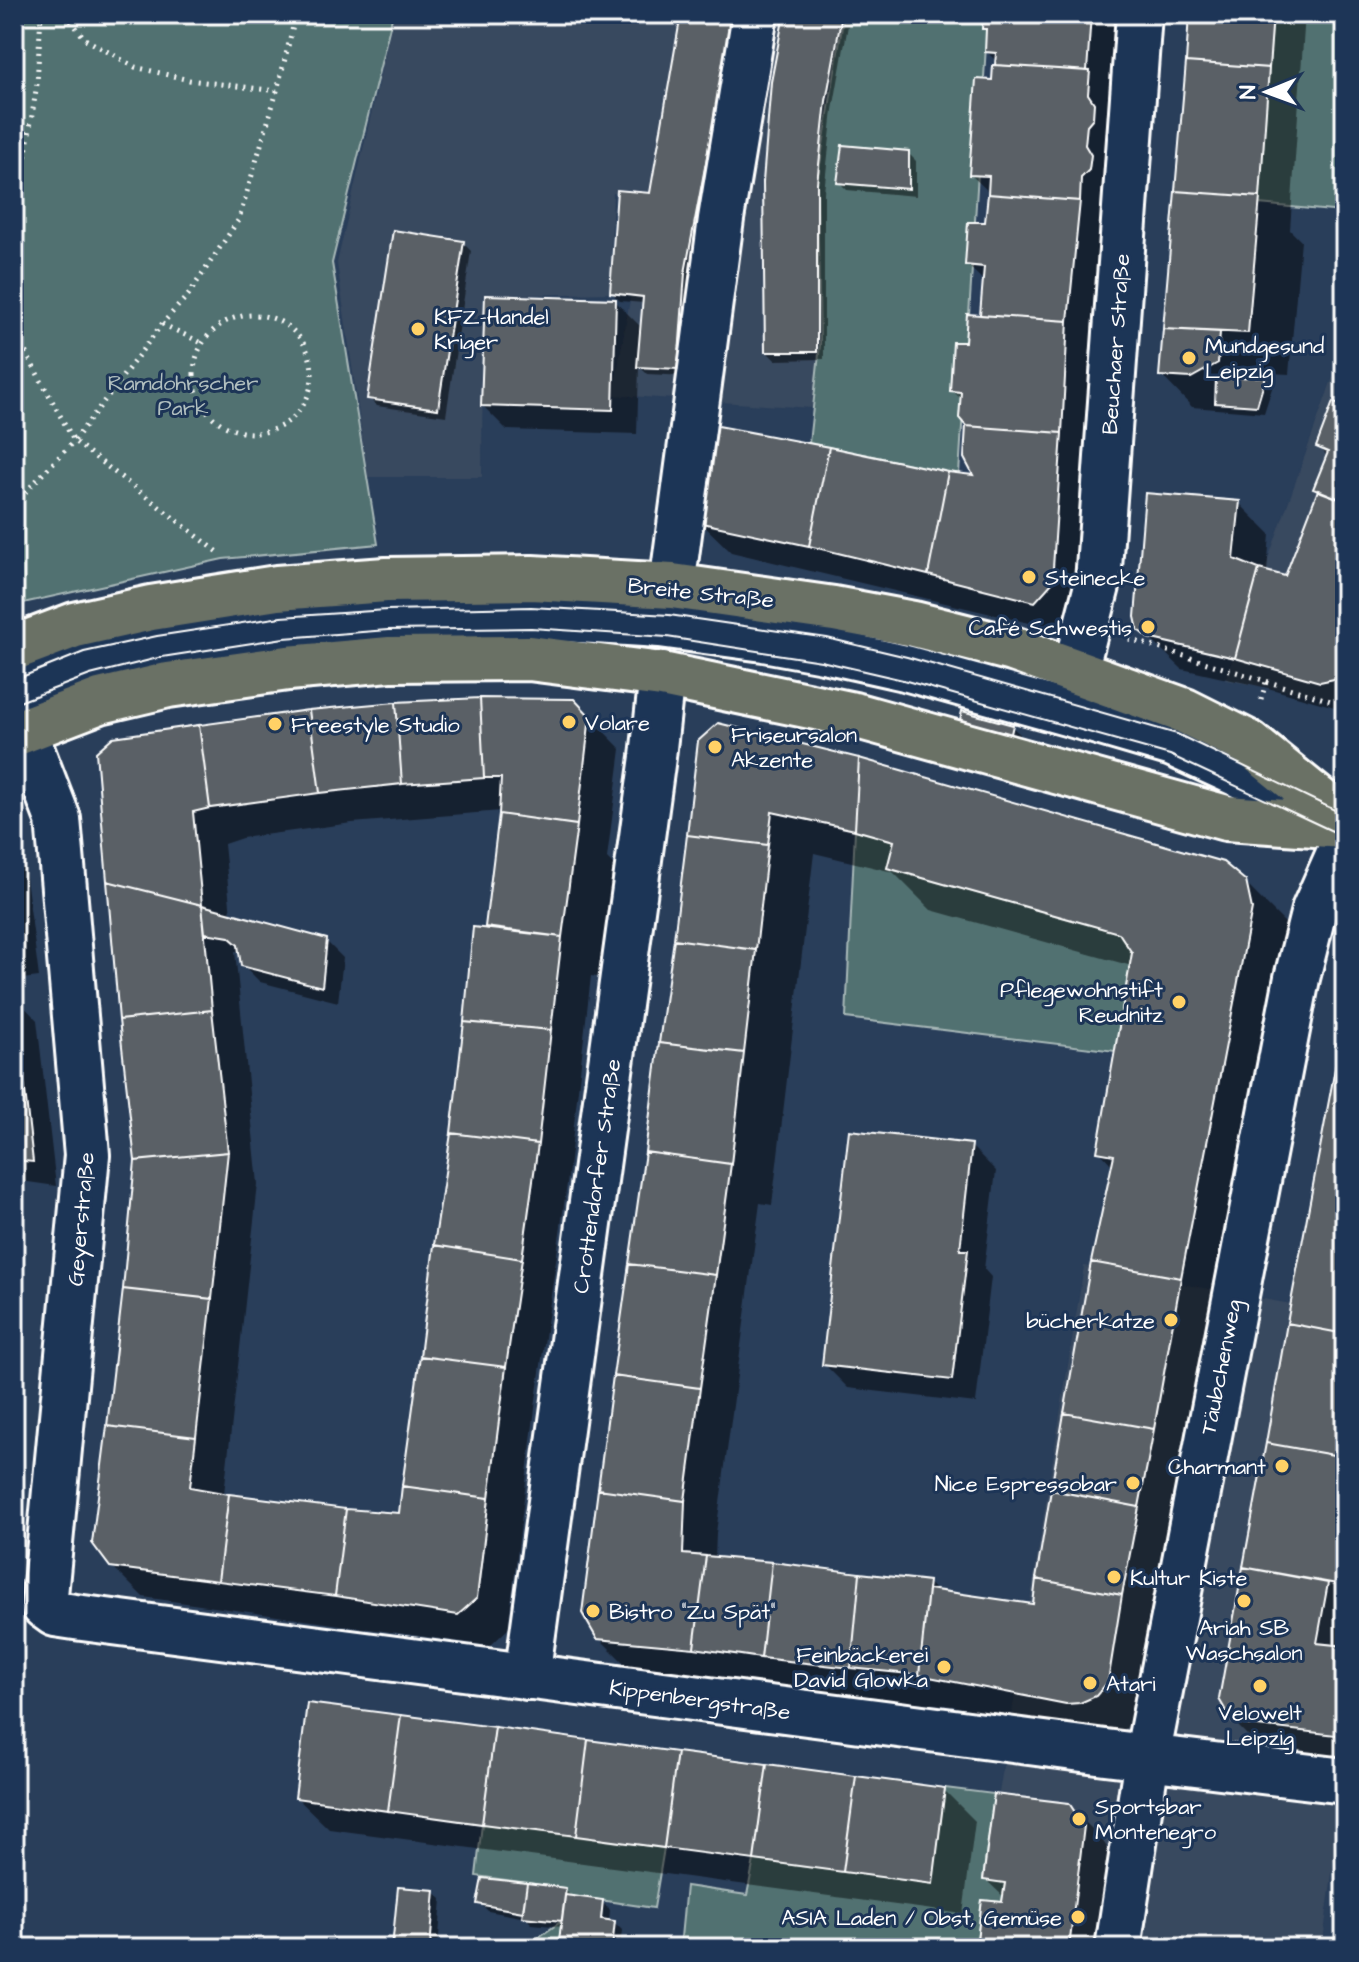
<svg xmlns="http://www.w3.org/2000/svg" width="1359" height="1962" font-family="'Architects Daughter',sans-serif">
<style>
.built{fill:#38485e}
.green{fill:#517171;stroke:#a8b8b8;stroke-width:2}
.shadow{fill:#0007;fill-rule:evenodd}
.building{fill:#5a6166;stroke:#fff;stroke-width:2}
.lines{fill:none;stroke-linecap:round;stroke-linejoin:round}
.minor-casing{stroke:#fff;stroke-width:50}
.major-casing{stroke:#fff;stroke-width:50}
.path{stroke:#fff;stroke-width:5;stroke-dasharray:2 6;stroke-linecap:butt}
.minor{stroke:#1d3557;stroke-width:44}
.major{stroke:#6b7165;stroke-width:44}
.tram{stroke:#fff;stroke-width:2}
.poi-dot{fill:#ffd166;stroke:#1d3557;stroke-width:3}
.labels{text-anchor:middle;stroke-width:6;stroke-linejoin:round;paint-order:stroke}
.poi-label{font-size:22px;fill:#fff;stroke:#1d3557;text-anchor:start}
.street-label{font-size:22px;fill:#fff;stroke:#1d3557}
.park-label{font-size:22px;fill:#b1bfbf;stroke:#1d3557}
</style>
<rect width="100%" height="100%" fill="#293e5a"/>
<filter id="ink" filterUnits="userSpaceOnUse"><feTurbulence type="fractalNoise" baseFrequency=".0125" numOctaves="2"/><feDisplacementMap in="SourceGraphic" scale="16" xChannelSelector="R" yChannelSelector="G"/><feConvolveMatrix kernelMatrix="1 2 1 2 8 2 1 2 1" color-interpolation-filters="sRGB"/></filter>
<g filter="url(#ink)">
<path class="built" d="M394,14h451l-24,132 -5,157 2,60 -6,45 -199,-13 36,-201 -36,-1 -3,100 -127,3 -1,181h-114l-31,-214z
M1345,343v358l-120,-21z
M1084,1266l261,48v463l-23,171h-348z"/>
<path class="green" d="M14,14h379l-61,249 46,281 -155,15 -209,46z
M844,14h144l-29,460 -150,-31 11,-98 -3,-162z
M1273,14h72v205l-13,-8 -73,-7z
M855,830l39,11 -7,27 232,65 13,20 -17,98 -269,-33z
M945,1788l49,6 -11,85 22,4 -3,19 -20,-2 -6,48h-296l6,-62 61,9 7,-35 178,24z
M482,1824l182,24 -10,60 -89,-13v-7l-89,-12z
M562,1921l-4,27h-35z"/>
<path class="shadow" d="M683,14h59l-56,362 -39,-2 -8,-8 -2,68 -130,-4 -24,-24 132,-105 27,27 2,-25 -24,-2 -8,-8 39,-97z
M786,14h64l-17,96 -9,82v167l-49,1 -8,-8z
M985,14h140l-42,601 -16,17 -336,-80 -32,-31 278,-43 -15,-78 -10,-10 15,-46 14,-27 4,-35 -18,-17 20,-41 3,-31 -19,-18 26,-113 -10,-10 1,-20 -4,-4z
M1190,14h115l-15,216 11,11 -12,133 -39,-2v7l15,-1 8,7 -9,28 -72,-6 -31,-32z
M908,153l8,8v35l-69,-6 -8,-8z
M463,243l8,8 -25,165 -69,-10 -8,-8z
M1345,409v301l-77,-22 -86,-19 -42,-40 99,-126 31,31 -3,38 20,6 32,-86 9,-35 -10,-11z
M574,701l47,48 -14,109 11,11 -15,109 -12,-2 -23,201 -32,223 -28,229 -18,17 -347,-49 -32,-32 -16,-22 42,-381 -39,-409zM501,811l-14,115 5,5 -91,584 -55,-4 -122,-17 34,-310 -23,-233 6,1 2,13 17,17 78,20 5,-44 -17,-17 -95,-26 -7,-71 18,-6 110,-15z
M1012,727l8,7 -3,11 -48,-14z
M700,742l545,141 42,42 6,27 -154,761 -11,14 -15,7h-14l-147,-28 -321,-36 -32,-32 48,-486zM814,853l79,19 38,38 201,56 -33,185 14,15 -78,440 -97,-13 -10,-11 -213,-22 1,-27 44,-330 12,2z
M14,859l11,11 14,107 -25,3z
M14,996l23,24 19,166 -42,-6z
M1345,1056v707l-79,-9 -32,-32 -13,-23 68,-375z
M971,1146l25,25 -12,98 7,8 -15,126 -128,-15 -24,-24z
M944,1790l31,31 -12,93 -634,-85 -32,-31z
M1068,1805l32,32 15,22 -11,89h-126l26,-43 1,-7 -20,-19z
M565,1890l8,8 29,4 8,8 -1,12h5l8,8 -2,18h-59l2,-21 -31,-3 -6,-6 -38,-7 -8,-8z
M434,1892l8,7 -4,49h-44z"/>
<path class="building" d="M681,14h53l-49,259 -7,96 -41,-2 6,-70 -33,-4 7,-103 33,3z
M784,14h58l-16,87 -9,82v169h-52l-2,-170 8,-100z
M983,14h108l-4,57 -92,-6 1,-12 -11,-1 1,-23h-4z
M1189,14h84l-4,54 -83,-6z
M1186,62l83,6 -9,129 -85,-6z
M993,65l97,6 -2,23 6,9 -1,15 -6,7 -2,20 6,10 -2,15 -8,8 -1,23 -92,-7 1,-18 -20,-1 7,-96 16,1z
M842,145l67,6v38l-72,-6z
M1175,191l85,6 -12,136 -85,-4z
M988,194l92,7 -12,120 -88,-6 4,-48 -19,-2 3,-43h17z
M393,230l71,11 -26,168 -71,-10z
M485,295l131,4 -3,111 -132,-4z
M967,314l101,7 -6,112 -96,-7 -7,-8 2,-26 -11,-1 3,-49h12z
M1163,329l57,3 -2,31 -27,15 -32,-2z
M1266,376l-9,30 -42,-3 1,-24z
M1333,402l12,5v94l-32,-12 15,-37 -12,-5z
M713,425l116,22 -20,99 -112,-24z
M966,426l96,7 -10,150 -17,19 -107,-27 20,-103 25,3 -9,-17z
M829,447l119,25 -20,103 -119,-29z
M1318,490l27,11v170l-11,8 -14,3 -85,-24 24,-89 26,7z
M1145,493l95,8 -6,58 25,10 -24,89 -87,-20 -10,-8 -3,-13z
M480,698l4,80 -82,6 -6,-82z
M480,698l94,1 16,17 -13,109 -78,-11 2,-36h-17z
M396,702l6,82 -82,9 -11,-83z
M309,710l11,83 -110,15 -11,-83z
M962,711l51,14 -3,13 -51,-14z
M718,723l141,35 -4,72 -83,-18 -4,33 -81,-10 11,-94z
M199,725l11,83 -17,4 9,93 -95,-24 -11,-129 17,-15z
M859,758l364,104 23,19 6,28 -71,369 -90,-16 23,-107 -17,-3 35,-199 -13,-20 -232,-65 7,-27 -39,-11z
M499,814l78,11 -15,112 -77,-10z
M687,835l81,10 -12,105 -82,-11z
M107,881l95,24 10,105 -93,10z
M202,905l125,34 -5,48 -81,-21 -3,-21 -9,-8 -24,-4z
M473,927l89,10 -11,93 -87,-8z
M674,939l82,11 -12,103 -85,-10z
M14,996l8,68 -8,1z
M212,1010l16,142 -93,9 -16,-141z
M464,1022l87,8 -13,114 -87,-11z
M659,1043l85,10 -13,111 -86,-12z
M1345,1054v280l-58,-11 50,-265z
M22,1064l11,98 -19,-2v-95z
M849,1130l123,14 -12,106h8l-16,130 -130,-15z
M451,1133l87,11 -16,115 -88,-14z
M228,1152l-16,147 -89,-10 12,-128z
M645,1152l86,12 -15,111 -87,-11z
M434,1245l88,14 -16,108 -86,-11z
M1091,1262l90,16 -27,151 -90,-16z
M629,1264l87,11 -16,113 -87,-12z
M123,1289l89,10 -16,138 -89,-11z
M1287,1323l58,11v123l-79,-14z
M420,1356l86,11 -17,131 -87,-12z
M613,1376l87,12 -15,113 -87,-12z
M1064,1413l90,16 -15,78 -88,-17z
M107,1426l89,11 -6,50 39,7 -11,87 -108,-14 -18,-24z
M1266,1443l79,14v88l-8,39 -94,-17z
M402,1486l87,12 -12,100 -19,17 -123,-19 11,-87 53,4z
M598,1489l87,12 -2,53 23,2 -12,92 -97,-9 -15,-26z
M1051,1490l88,17 -17,88 -86,-16z
M229,1494l117,15 -11,87 -117,-15z
M706,1556l66,6 -11,96 -67,-10z
M772,1562l88,11 -9,95 -90,-10z
M1243,1567l85,16 -11,60 28,3 -1,90 -111,-13 -14,-24z
M860,1573l69,8 -10,94 -68,-7z
M1036,1579l86,16 -14,87 -12,14 -16,7 -14,1 -147,-29 9,-86 105,15z
M307,1703l94,12 -13,96 -93,-13z
M401,1715l94,12 -13,97 -94,-13z
M495,1727l93,13 -12,96 -94,-12z
M588,1740l89,12 -13,96 -88,-12z
M677,1752l90,12 -13,96 -90,-12z
M767,1764l89,12 -13,96 -89,-12z
M856,1776l89,12 -12,96 -90,-12z
M994,1794l75,9 15,23 -15,122h-93l6,-48 20,2 3,-19 -22,-3z
M482,1878l45,5 -4,29 -46,-8z
M527,1883l39,5 -4,33 -40,-4z
M398,1887l37,3 -5,58h-38z
M565,1895l38,5 -2,19 14,2 -3,27h-54z"/>
<g class="lines">
<defs>
<path id="minor" d="M672,586l49,-367 34,-205
M1075,671l23,-89 41,-568
M14,691l73,-29 72,-16 124,-18 105,-9 143,-2 129,8 104,14 60,11 81,18 169,47 99,29 152,70
M23,728l35,91 29,336 -43,451 11,8 20,3 1030,135 240,29
M527,1677l126,-920 9,-82
M1118,1948l29,-190 150,-780 17,-68 31,-70"/>
<path id="major" d="M14,648l61,-23 76,-17 126,-20 109,-8 146,-2 140,8 162,23 80,15 99,25 172,62 64,32 96,78
M14,734l86,-33 68,-16 120,-17 102,-9 139,-1 133,17 192,40 372,103 119,8"/>
</defs>
<use href="#minor" class="minor-casing"/>
<use href="#major" class="major-casing"/>
<path class="path" d="M66,14l19,25 50,28 54,13 88,11
M14,228l23,-144 4,-70
M194 374a59 59 0 1 1 118 0a59 59 0 1 1-118 0Z
M162,324l40,19
M14,331l60,110 144,111
M14,504l60,-63 88,-117 27,-30 50,-75 38,-128 19,-77
M1129,639l205,63
M1261,700l5,-18"/>
<use href="#minor" class="minor"/>
<use href="#major" class="major"/>
<path class="tram" d="M14,680l70,-28 73,-16 124,-19 106,-7 144,-3 138,8 158,23 80,19 270,77 168,81
M14,704l76,-29 72,-18 122,-19 104,-8 143,-2 136,9 154,24 82,19 267,75 175,82"/>
</g>
</g>
<g class="poi-dot">
<circle cx="418" cy="329" r="8"/>
<circle cx="1189" cy="358" r="8"/>
<circle cx="1029" cy="577" r="8"/>
<circle cx="1148" cy="627" r="8"/>
<circle cx="569" cy="722" r="8"/>
<circle cx="275" cy="724" r="8"/>
<circle cx="715" cy="747" r="8"/>
<circle cx="1179" cy="1002" r="8"/>
<circle cx="1171" cy="1320" r="8"/>
<circle cx="1282" cy="1466" r="8"/>
<circle cx="1133" cy="1483" r="8"/>
<circle cx="1114" cy="1577" r="8"/>
<circle cx="1244" cy="1601" r="8"/>
<circle cx="593" cy="1611" r="8"/>
<circle cx="944" cy="1667" r="8"/>
<circle cx="1090" cy="1683" r="8"/>
<circle cx="1260" cy="1686" r="8"/>
<circle cx="1079" cy="1819" r="8"/>
<circle cx="1078" cy="1917" r="8"/>
</g>
<g class="labels">
<g class="poi-label">
<text x="434" y="324">KFZ-Handel<tspan x="434" dy="25">Kriger</tspan></text>
<text x="1205" y="353">Mundgesund<tspan x="1205" dy="25">Leipzig</tspan></text>
<text x="1045" y="585">Steinecke</text>
<text x="1132" y="635" text-anchor="end">Café Schwestis</text>
<text x="585" y="730">Volare</text>
<text x="291" y="732">Freestyle Studio</text>
<text x="731" y="742">Friseursalon<tspan x="731" dy="25">Akzente</tspan></text>
<text x="1163" y="997" text-anchor="end">Pflegewohnstift<tspan x="1163" dy="25">Reudnitz</tspan></text>
<text x="1155" y="1328" text-anchor="end">bücherkatze</text>
<text x="1266" y="1474" text-anchor="end">Charmant</text>
<text x="1117" y="1491" text-anchor="end">Nice Espressobar</text>
<text x="1130" y="1585">Kultur Kiste</text>
<text x="609" y="1619">Bistro "Zu Spät"</text>
<text x="1244" y="1635" text-anchor="middle">Ariah SB<tspan x="1244" dy="25">Waschsalon</tspan></text>
<text x="928" y="1662" text-anchor="end">Feinbäckerei<tspan x="928" dy="25">David Glowka</tspan></text>
<text x="1106" y="1691">Atari</text>
<text x="1260" y="1720" text-anchor="middle">Velowelt<tspan x="1260" dy="25">Leipzig</tspan></text>
<text x="1095" y="1814">Sportsbar<tspan x="1095" dy="25">Montenegro</tspan></text>
<text x="1062" y="1925" text-anchor="end">ASIA Laden / Obst, Gemüse</text>
</g>
<g class="street-label">
<text transform="translate(1115 344) rotate(-86)" y="8">Beuchaer Straße</text>
<text transform="translate(701 592) rotate(6)" y="8">Breite Straße</text>
<text transform="translate(596 1176) rotate(-82)" y="8">Crottendorfer Straße</text>
<text transform="translate(80 1219) rotate(-85)" y="8">Geyerstraße</text>
<text transform="translate(1220 1367) rotate(-79)" y="8">Täubchenweg</text>
<text transform="translate(700 1699) rotate(8)" y="8">Kippenbergstraße</text>
</g>
<g class="park-label">
<text x="183" y="390">Ramdohrscher<tspan x="183" dy="25">Park</tspan></text>
</g>
</g>
<rect width="1359" height="1962" fill="none" stroke="#1d3557" stroke-width="48"/>
<rect x="24" y="24" width="1311" height="1914" fill="none" stroke="#fff" stroke-width="3" filter="url(#ink)"/>
<g transform="translate(1267 92) rotate(269)" stroke="#1d3557" stroke-width="6" paint-order="stroke">
<path d="M0-6L14 30L0 20L-14 30Z" fill="#ffffff"/>
<text y="-12" font-size="22" font-weight="bold" text-anchor="middle" fill="#ffffff">N</text>
</g>
</svg>
